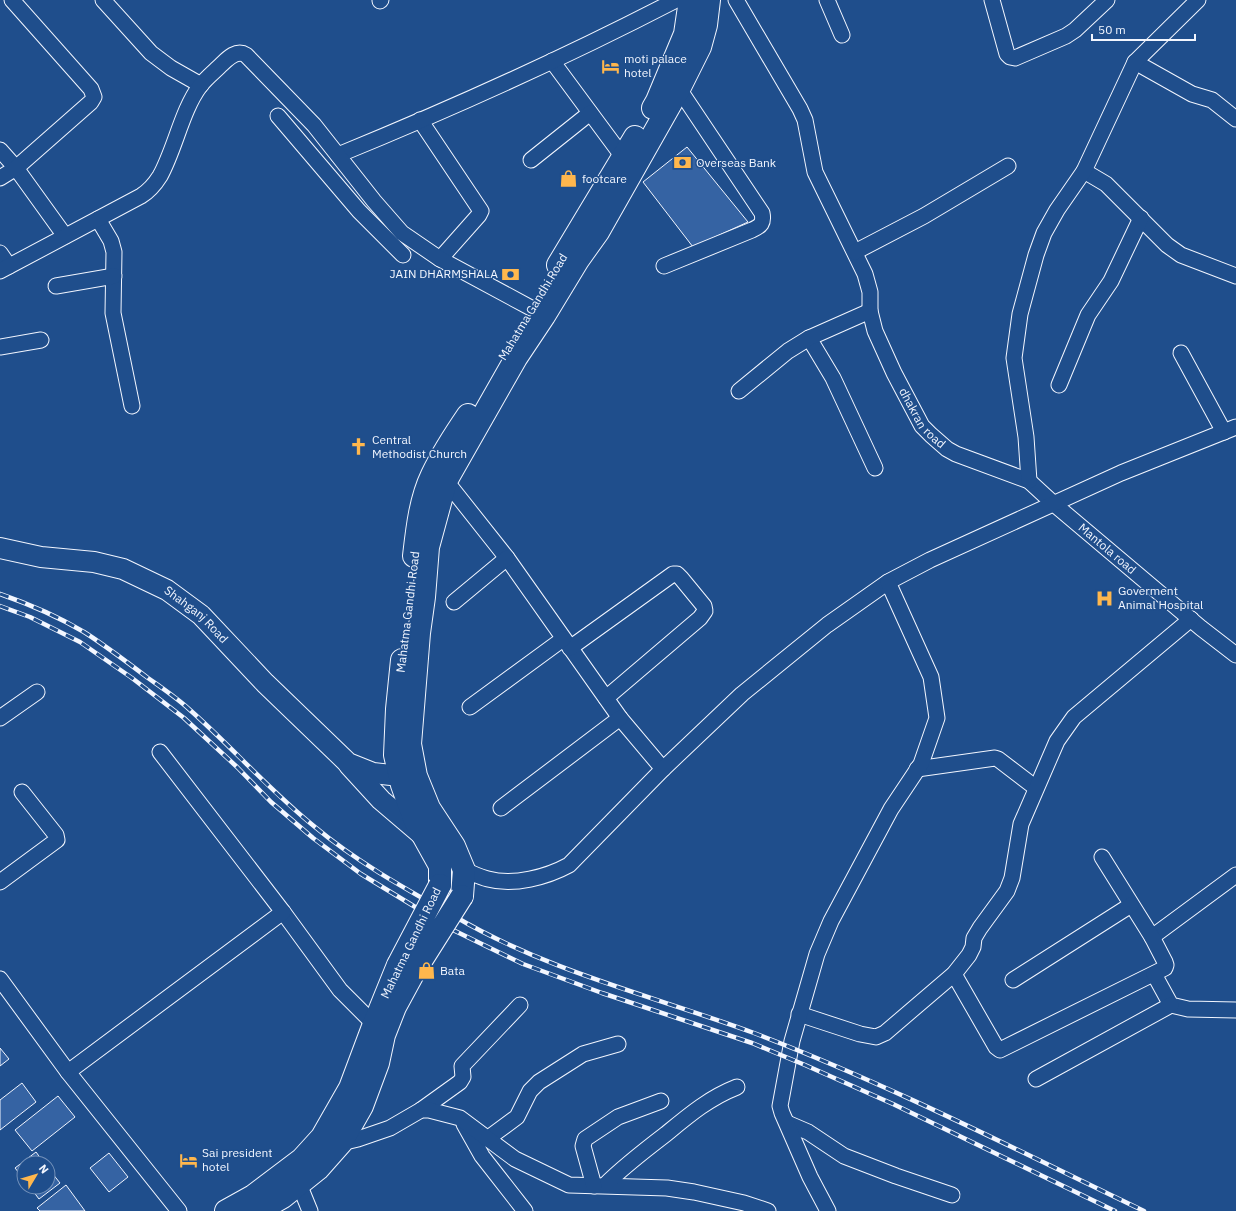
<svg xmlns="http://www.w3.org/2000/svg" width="1236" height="1211" font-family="'IBM Plex Sans',sans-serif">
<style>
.building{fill:#3563a3;stroke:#f2f6ff}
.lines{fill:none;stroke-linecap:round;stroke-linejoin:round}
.minor-casing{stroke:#f2f6ff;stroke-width:17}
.major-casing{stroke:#f2f6ff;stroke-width:22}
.highway-casing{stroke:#f2f6ff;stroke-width:24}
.minor{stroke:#1f4e8c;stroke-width:15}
.major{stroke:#1f4e8c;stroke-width:20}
.highway{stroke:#1f4e8c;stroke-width:22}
.rail-casing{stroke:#f2f6ff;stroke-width:4.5}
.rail{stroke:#1f4e8c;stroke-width:3;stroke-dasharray:9;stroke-linecap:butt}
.highway-bridge-casing{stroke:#f2f6ff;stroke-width:24;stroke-linecap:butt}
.highway-bridge{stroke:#1f4e8c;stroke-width:22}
.labels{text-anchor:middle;stroke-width:3;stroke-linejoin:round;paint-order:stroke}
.poi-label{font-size:12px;fill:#f2f6ff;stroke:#1f4e8c;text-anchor:start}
.street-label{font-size:12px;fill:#f2f6ff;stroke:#1f4e8c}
</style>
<rect width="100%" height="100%" fill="#1f4e8c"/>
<path class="building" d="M687,147l61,75 -55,25 -50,-65z
M0,1048l9,11 -9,7z
M22,1083l14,19 -36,28v-30z
M58,1096l17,21 -43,34 -17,-21z
M36,1152l8,11h-20v16l-9,-11z
M109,1153l19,24 -19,15 -19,-24z
M48,1168l12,15 -21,16 -9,-12h18z
M66,1185l19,26h-45l-3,-3z"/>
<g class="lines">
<defs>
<g id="minor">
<path d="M103,0l48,53 20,15 30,17"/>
<path id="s1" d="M736,0l64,109 5,11 10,52 50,102 5,18v19l5,20 19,42 28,53 9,9 16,14 9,5 73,27 25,23 147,124 35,27"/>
<path d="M827,0l15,35"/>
<path d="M992,0l15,54 3,3 5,1 51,-22 9,-6 32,-30"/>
<path d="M380,1l1,-1"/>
<path d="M552,61l71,96"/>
<path d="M1135,62l57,32 20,6 24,19"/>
<path d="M278,116l81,95 44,44"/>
<path d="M420,120l61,91 -2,4 -39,44"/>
<path d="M0,150l16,18 49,68"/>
<path d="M338,155c115,-47 228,-98 338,-155"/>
<path d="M531,160l59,-47"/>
<path d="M1084,171l22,13 61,61 14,10 55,21"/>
<path d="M0,178l16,-10 75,-66 3,-5 -3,-8 -79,-89"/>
<path d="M98,219l13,22 3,11 -1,61 19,93"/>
<path d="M855,252l69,-36 84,-50"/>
<path d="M0,253l9,13"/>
<path d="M664,266l88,-36c9,-4 12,-7 10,-17l-83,-124"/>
<path d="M0,271l141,-75c8,-5 14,-12 19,-20 15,-27 22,-66 40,-90 6,-8 15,-15 22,-22 6,-6 15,-15 24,-9l68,70 60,76 28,32 38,26 91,49"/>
<path d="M56,286l58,-10"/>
<path d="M809,338l24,40 42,90"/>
<path d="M0,347l41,-7"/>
<path d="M1181,353l43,79"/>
<path d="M1059,385l29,-70 23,-34 30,-63"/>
<path d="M739,391l49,-40 21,-13 61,-27"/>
<path d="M446,481l61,77 113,160 43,51"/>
<path d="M1029,481l-3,-44 -12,-79 6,-44 16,-59 8,-22 13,-23 27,-39 51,-109 63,-62"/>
<path d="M454,602l53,-44"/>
<path d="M570,648l103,-74h4l4,4 23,28 1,5 -5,7 -94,80"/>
<path d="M470,707l93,-68"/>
<path d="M0,718l37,-26"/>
<path d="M160,752l123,160 57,78 34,34"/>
<path d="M917,769l78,-11 3,1 38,29"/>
<path d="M501,808l119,-90"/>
<path d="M464,870c8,3 16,7 24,9 26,7 59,-2 81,-14l94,-96 79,-75 85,-69 61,-43 42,-22 191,-87 115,-46"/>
<path d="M0,882l57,-42 -1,-5 -34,-43"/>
<path d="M1152,937l84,-62"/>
<path d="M954,974l42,73 4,3 165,-82 1,-3 -1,-3 -13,-25 -50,-80"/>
<path d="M1154,974l17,31 17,4 48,1"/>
<path d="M0,979l68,93 111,139"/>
<path d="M1013,980l118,-75"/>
<path d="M799,1014l61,20 16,3 9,-4 69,-59 15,-19 4,-8 1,-9 6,-10 27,-37 5,-13 9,-54 36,-83 17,-24 117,-98"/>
<path d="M68,1072l215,-160"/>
<path d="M1036,1079l135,-74"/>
<path d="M421,1110l39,-28 3,-5 -1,-11 58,-61"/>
<path d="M787,1123l21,9 36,24 52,20 56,19"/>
<path d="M464,1124l18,32 43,55"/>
<path d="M487,1139l30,-22 13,-26 9,-9 44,-28 35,-10"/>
<path d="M341,1143l17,-4 32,-11 31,-18h8l31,8 55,41 54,26 98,3 27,4 50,11 24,8"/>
<path d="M299,1184l11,27"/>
<path d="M605,1185c19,-19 40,-35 61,-51 23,-19 43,-36 71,-47"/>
<path d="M594,1186l-11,-40 2,-7 33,-22 43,-16"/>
<path d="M828,1211l-18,-34 -28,-64 -2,-7 12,-65 25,-87 14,-33 60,-112 30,-45 16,-46 -6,-41 -43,-95"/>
</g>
<g id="major">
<path id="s2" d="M0,548l41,9 53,5 29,7 44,21 34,25 64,68 83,80 25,10 27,3h14"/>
<path d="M349,765l32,35 41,35"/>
</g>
<path id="highway" d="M653,108l4,-7 28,-67 5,-34
M558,265l77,-128
M414,556c3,-26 6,-56 18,-81 10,-21 23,-41 36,-60
M402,660l-5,49 -2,46 7,30 13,36 25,45v19
M462,896l2,-26 -10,-24 -25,-38 -13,-32 -6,-32 9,-111 5,-36 4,-50 18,-66 70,-123 28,-42 34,-56 20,-28 81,-143 21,-42 6,-22 3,-25
M226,1211l27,-15 49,-37 20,-22 28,-49 24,-64 24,-59
M258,1211l25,-14 35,-28 23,-26 21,-37 16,-43 6,-28 11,-28 19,-35"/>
</defs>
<use href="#minor" class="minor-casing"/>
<use href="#major" class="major-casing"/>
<use href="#highway" class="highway-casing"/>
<use href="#minor" class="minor"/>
<use href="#major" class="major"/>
<use href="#highway" class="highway"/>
<defs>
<path id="rail" d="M0,594c29,10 57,22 84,38 22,14 43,30 64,46 14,10 29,20 42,32 43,38 80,81 125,117 42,35 91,62 139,89 93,55 199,80 300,117 134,51 261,116 390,178
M0,606l30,11 50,25 52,36 52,40 53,49 34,35 42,36 48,36 92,56 70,34 79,29 150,50 53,22 88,39 222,107"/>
</defs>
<use href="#rail" class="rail-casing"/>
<use href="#rail" class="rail"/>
<defs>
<path id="highway-bridge" d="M398,965l42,-80
M414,972l48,-76"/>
</defs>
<use href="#highway-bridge" class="highway-bridge-casing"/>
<use href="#highway-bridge" class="highway-bridge"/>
</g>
<defs>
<symbol id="hotel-bare" viewBox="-9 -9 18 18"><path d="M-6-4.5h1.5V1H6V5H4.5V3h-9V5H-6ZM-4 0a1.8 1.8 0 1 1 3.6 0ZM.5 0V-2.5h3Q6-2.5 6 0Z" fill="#ffb74d" stroke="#1f4e8c" stroke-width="2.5" paint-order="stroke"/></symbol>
<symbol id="bank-bare" viewBox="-9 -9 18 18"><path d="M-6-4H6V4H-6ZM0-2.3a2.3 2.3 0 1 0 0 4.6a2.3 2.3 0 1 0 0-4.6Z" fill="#ffb74d" stroke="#1f4e8c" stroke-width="2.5" paint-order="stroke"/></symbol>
<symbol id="shop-bare" viewBox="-9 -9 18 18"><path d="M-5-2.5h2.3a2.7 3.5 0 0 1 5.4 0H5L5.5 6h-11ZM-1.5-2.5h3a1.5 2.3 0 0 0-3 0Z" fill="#ffb74d" stroke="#1f4e8c" stroke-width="2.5" paint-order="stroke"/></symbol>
<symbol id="church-bare" viewBox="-9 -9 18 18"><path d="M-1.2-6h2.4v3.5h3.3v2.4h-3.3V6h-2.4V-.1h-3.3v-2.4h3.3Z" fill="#ffb74d" stroke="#1f4e8c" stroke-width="2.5" paint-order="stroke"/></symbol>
<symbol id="hospital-bare" viewBox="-9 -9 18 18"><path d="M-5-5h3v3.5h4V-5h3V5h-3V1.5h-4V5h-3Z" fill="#ffb74d" stroke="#1f4e8c" stroke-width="2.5" paint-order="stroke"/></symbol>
</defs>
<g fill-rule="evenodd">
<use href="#hotel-bare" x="598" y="54" width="25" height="25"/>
<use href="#bank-bare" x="670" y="150" width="25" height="25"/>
<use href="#shop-bare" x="556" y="166" width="25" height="25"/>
<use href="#bank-bare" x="498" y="262" width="25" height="25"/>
<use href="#church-bare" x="346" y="434" width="25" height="25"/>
<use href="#hospital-bare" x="1092" y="586" width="25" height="25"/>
<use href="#shop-bare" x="414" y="958" width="25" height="25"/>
<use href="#hotel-bare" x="176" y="1148" width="25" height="25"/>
</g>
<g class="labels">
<g class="poi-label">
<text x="624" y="63">moti palace<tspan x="624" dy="14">hotel</tspan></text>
<text x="696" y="167">Overseas Bank</text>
<text x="582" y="183">footcare</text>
<text x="498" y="278" text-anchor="end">JAIN DHARMSHALA</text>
<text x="372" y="444">Central<tspan x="372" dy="14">Methodist Church</tspan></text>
<text x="1118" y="595">Goverment<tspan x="1118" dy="14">Animal Hospital</tspan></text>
<text x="440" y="975">Bata</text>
<text x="202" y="1157">Sai president<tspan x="202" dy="14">hotel</tspan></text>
</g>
<g class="street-label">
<text transform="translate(533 307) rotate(-59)" y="4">Mahatma Gandhi Road</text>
<text dy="4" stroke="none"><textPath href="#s1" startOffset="463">dhakran road</textPath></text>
<text dy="4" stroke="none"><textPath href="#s1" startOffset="695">Mantola road</textPath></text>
<text transform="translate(408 612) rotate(-83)" y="4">Mahatma Gandhi Road</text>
<text dy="4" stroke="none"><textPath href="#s2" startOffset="212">Shahganj Road</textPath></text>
<text transform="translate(411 943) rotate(-64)" y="4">Mahatma Gandhi Road</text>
</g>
</g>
<g transform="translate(36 1175) rotate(52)"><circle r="19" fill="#1f4e8c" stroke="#7391ba"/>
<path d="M0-3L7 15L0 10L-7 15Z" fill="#ffb74d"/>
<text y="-6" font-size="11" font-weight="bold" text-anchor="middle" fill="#f2f6ff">N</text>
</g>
<path d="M1092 34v6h103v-6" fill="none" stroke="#f2f6ff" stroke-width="2"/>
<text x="1098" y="34" font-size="12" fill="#f2f6ff" stroke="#1f4e8c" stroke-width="3" paint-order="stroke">50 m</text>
</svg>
